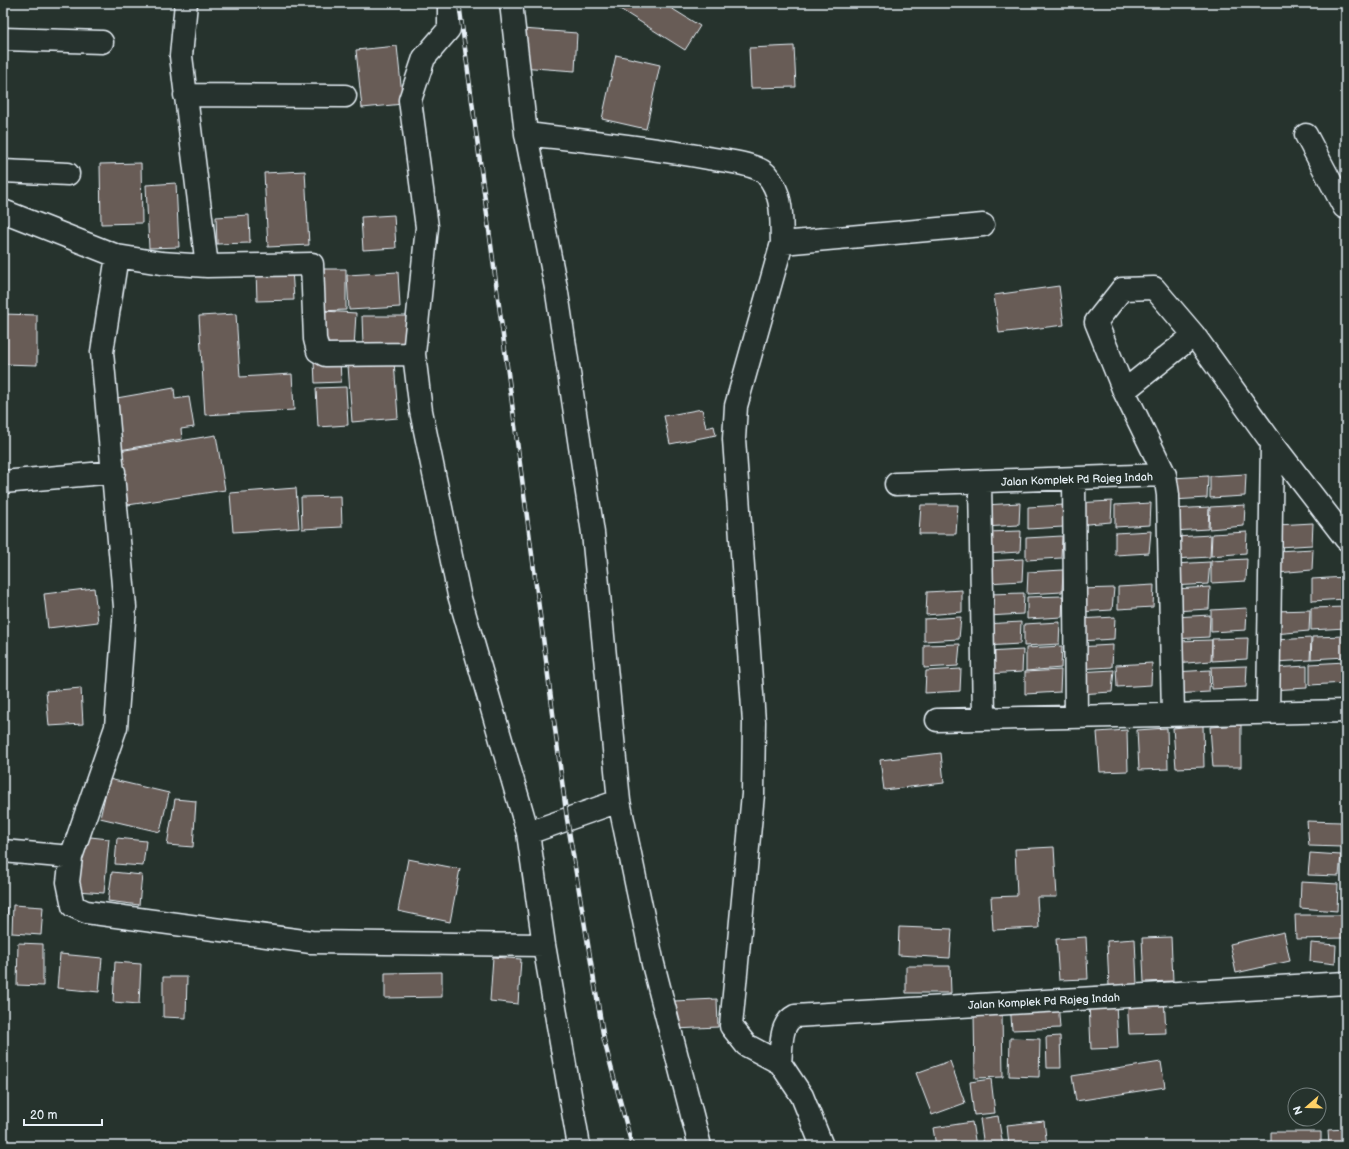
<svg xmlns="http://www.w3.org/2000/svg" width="1349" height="1149" font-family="'Balsamiq Sans',sans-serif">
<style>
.building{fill:#675b56;stroke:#e8f1f8}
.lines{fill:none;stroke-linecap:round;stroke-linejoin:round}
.minor-casing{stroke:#e8f1f8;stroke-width:25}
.minor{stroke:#26332d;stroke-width:22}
.rail-casing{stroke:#e8f1f8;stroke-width:4.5}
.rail{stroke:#26332d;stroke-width:3;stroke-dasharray:9;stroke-linecap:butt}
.labels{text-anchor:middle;stroke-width:3;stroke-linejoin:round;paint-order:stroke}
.street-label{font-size:11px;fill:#e8f1f8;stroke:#26332d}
</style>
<rect width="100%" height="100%" fill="#26332d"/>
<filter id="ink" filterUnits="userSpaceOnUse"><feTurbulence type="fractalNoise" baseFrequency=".025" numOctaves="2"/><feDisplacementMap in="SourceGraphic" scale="8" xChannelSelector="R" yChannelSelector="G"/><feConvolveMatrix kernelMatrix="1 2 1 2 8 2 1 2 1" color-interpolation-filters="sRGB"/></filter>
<g filter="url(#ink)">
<path class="building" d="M617,3h46l37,23 -15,24 -70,-44z
M522,29l55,4 -2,38 -55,-4z
M397,46l6,58 -41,4 -6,-58z
M794,46l2,41 -45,1 -2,-40z
M616,55l44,10 -14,64 -44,-10z
M141,163l1,60 -41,1 -1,-60z
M305,171l4,74 -41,2 -4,-74z
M176,183l3,64 -30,1 -3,-63z
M249,215l1,28 -33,1 -1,-27z
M394,215l2,33 -33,2 -2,-33z
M292,269l2,31 -37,1 -1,-31z
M317,269h29v41l-29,1z
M398,272l2,35 -51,3 -2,-35z
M1059,286l5,39 -65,8 -5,-38z
M324,311l32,2 -2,35 -31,-1z
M3,314l34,1v50l-34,-1z
M236,314l4,63 52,-3 2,36 -89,5 -6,-99z
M362,316h44l-1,28 -42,1z
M340,360l1,22 -26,1 -1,-22z
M394,361l4,57 -46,4 -4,-57z
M346,387l2,38 -30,2 -2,-39z
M174,388l1,11 14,-2 5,30 -13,2 1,10 -62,11 -9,-51z
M702,409l4,19 8,-2 2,9 -46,9 -6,-28z
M216,435l9,55 -97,15 -9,-54z
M1246,474l-1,22 -35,2v-22z
M1208,476l-1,22 -35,2v-22z
M296,488l3,40 -66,4 -3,-39z
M341,496l1,31 -40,2 -1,-32z
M1112,501l-1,21 -35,3v-22z
M1020,503l-1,22 -35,2v-22z
M1151,503l-1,22 -35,2v-22z
M921,505h37l-2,29h-37z
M1064,505l-1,22 -35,2v-22z
M1245,505l-1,21 -35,3 1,-22z
M1209,507l-1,22 -35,2v-22z
M1313,523l-1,22 -34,2 -1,-22z
M1021,531l-1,21 -35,2 1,-22z
M1151,531l-2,22 -34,2v-22z
M1247,532l-1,21 -35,3 1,-22z
M1211,535l-1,22 -35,2v-22z
M1062,536l-1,22 -35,2v-22z
M1313,549l-1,21 -35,3v-22z
M1023,559l-1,22 -35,2v-22z
M1247,559l-1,22 -35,2v-22z
M1210,562l-2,22 -35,2 1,-22z
M1063,570l-1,22 -35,2 1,-22z
M1346,577v22l-34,2v-22z
M1154,585l-1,22 -35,2v-22z
M1210,587l-1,22 -35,2v-22z
M94,588l4,34 -50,6 -4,-34z
M1114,588l-2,22 -34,2v-23z
M962,590v22l-36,3 1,-23z
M1024,593l-1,21 -35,2v-22z
M1063,596l-1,21 -35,2v-22z
M1346,607v21l-35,2v-22z
M1247,608l-1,22 -35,2v-22z
M1310,610l-1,21 -35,3 1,-23z
M1210,615l-1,22 -35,2v-22z
M961,617l-2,22 -35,2v-22z
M1115,617l-1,22 -35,2v-22z
M1021,622l-1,22 -35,2v-22z
M1060,622l-1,22 -35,2v-22z
M1346,636v21l-35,2 1,-22z
M1248,638l-1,21 -35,2v-22z
M1311,638l-1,22 -35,2v-22z
M1212,640l-1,21 -36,3 1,-23z
M960,644l-2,22 -34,2v-23z
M1113,645l-1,22 -35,2v-22z
M1062,646l-1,22 -35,3v-23z
M1023,650l-1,22 -35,2v-22z
M1345,662v21l-35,2v-21z
M1152,663l-1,22 -34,2 -1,-22z
M1247,666l-1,21 -34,2 -1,-22z
M1307,666v22l-36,2 1,-22z
M961,669l-1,22 -35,2 1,-22z
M1061,670l-1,22 -35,2v-22z
M1114,670l-2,22 -34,2v-22z
M1210,670l-1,22 -35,2v-22z
M81,688l2,36 -34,2 -3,-35z
M1203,725l1,42 -28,1 -3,-40z
M1241,725v42h-28l-3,-40z
M1167,728l1,41 -29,1 -2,-40z
M1127,730l1,41 -28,1 -3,-40z
M941,753l3,30 -60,7 -4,-30z
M109,779l60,14 -9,39 -60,-14z
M175,799l21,2 -3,46 -26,-2z
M1307,821l34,1 1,25 -33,-1z
M81,836l28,3 -5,54 -28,-2z
M117,838l29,3 -3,25 -28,-2z
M1054,847l3,50h-20l2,31 -46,2 -2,-33 26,-1 -2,-47z
M1310,853l31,2 -2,21 -31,-1z
M408,859l52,10 -10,53 -52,-11z
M112,872l30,3 -3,30 -31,-4z
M1301,882l37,2 -1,27 -37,-3z
M13,905l30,2 -2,28 -29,-2z
M3,907l5,1 -3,34h-2z
M1295,915h47l1,23 -47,1z
M899,927l53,2 -2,29 -52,-3z
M1284,932l6,29 -54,12 -6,-29z
M1086,937l2,42 -29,1 -3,-41z
M1171,937l2,44 -29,1 -2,-44z
M1135,939l2,46 -28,1 -2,-45z
M18,943l25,1v42l-26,-1z
M1311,943l25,2 -1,19 -25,-3z
M60,954l42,4 -3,34 -42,-4z
M493,957l28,2 -3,45 -28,-3z
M115,962l26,2 -2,40 -26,-2z
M906,966h44l1,27h-45z
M442,972v25l-57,1v-25z
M163,977h24l-1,41 -23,-1z
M1164,997l2,36 -37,1 -2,-36z
M717,999l1,28 -43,2 -1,-28z
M1058,1000l2,28 -48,2 -2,-27z
M1089,1002h27l2,46 -27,1z
M974,1014h28l1,63 -28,1z
M1060,1036l1,32h-14l-1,-31z
M1010,1038l30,1 -1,38 -30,-1z
M950,1061l15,42 -33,12 -16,-42z
M1161,1062l4,25 -89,14 -4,-25z
M991,1079l4,34 -21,2 -4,-33z
M998,1116l5,30h-19l-4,-27z
M1044,1121l3,25h-38l-2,-21z
M972,1122l4,24h-40l-3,-18z
M1346,1129v17h-17l-1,-16z
M1271,1132h50v14h-50z"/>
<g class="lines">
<defs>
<path id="minor" d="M186,3l-5,53 26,210
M449,3v26l-25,29 -14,42 17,127 -13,127 7,57 38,184 69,238 16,112 35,201
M511,3l15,131 31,159 36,240 26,268 -91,32
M3,39l99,3
M185,95l160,1
M526,134c61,7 121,13 182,24 15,3 47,5 58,16 18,20 15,45 16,69
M1306,135l38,72
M3,171l65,3
M3,211l114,45 44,7 46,3 105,-2 3,75 3,12 7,4 89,-1
M1194,335l-40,-47 -32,1 -26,33 28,69 70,-56 78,108 74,96
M1124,391l41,84 3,20 5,219
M1074,479l2,238
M3,482l111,-10
M980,482l4,236
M896,484l269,-9
M1268,712l4,-269
M937,720l409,-9
M619,801l34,163 47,182
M3,851l68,6 45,-130 9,-120 -23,-255 15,-96
M71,857l-3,25 5,24 13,6 225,30 233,3
M780,1063c2,-16 -1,-39 15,-47l551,-33
M822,1146l-20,-50 -22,-33 -34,-18 -15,-19 22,-232 1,-72 -20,-283 2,-33 46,-163 201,-18"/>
</defs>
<use href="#minor" class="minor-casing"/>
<use href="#minor" class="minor"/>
<defs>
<path id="rail" d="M459,3l108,816 37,221 28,106"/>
</defs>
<use href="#rail" class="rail-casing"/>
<use href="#rail" class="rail"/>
</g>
</g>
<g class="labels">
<g class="street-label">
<text transform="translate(1077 479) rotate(-2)" y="4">Jalan Komplek Pd Rajeg Indah</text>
<text transform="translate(1044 1001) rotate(-3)" y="4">Jalan Komplek Pd Rajeg Indah</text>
</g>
</g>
<rect width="1349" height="1149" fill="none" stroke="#26332d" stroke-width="16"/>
<rect x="8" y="8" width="1333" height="1133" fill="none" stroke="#e8f1f8" stroke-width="1.5" filter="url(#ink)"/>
<g transform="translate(1307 1107) rotate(250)"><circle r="19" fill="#26332d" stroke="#747f7e"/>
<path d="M0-3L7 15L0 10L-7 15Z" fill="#ffd166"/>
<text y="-6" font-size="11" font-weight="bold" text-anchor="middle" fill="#e8f1f8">N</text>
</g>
<path d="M24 1119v6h78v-6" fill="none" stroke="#e8f1f8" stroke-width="2"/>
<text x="30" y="1119" font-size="12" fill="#e8f1f8" stroke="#26332d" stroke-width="3" paint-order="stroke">20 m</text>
</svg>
